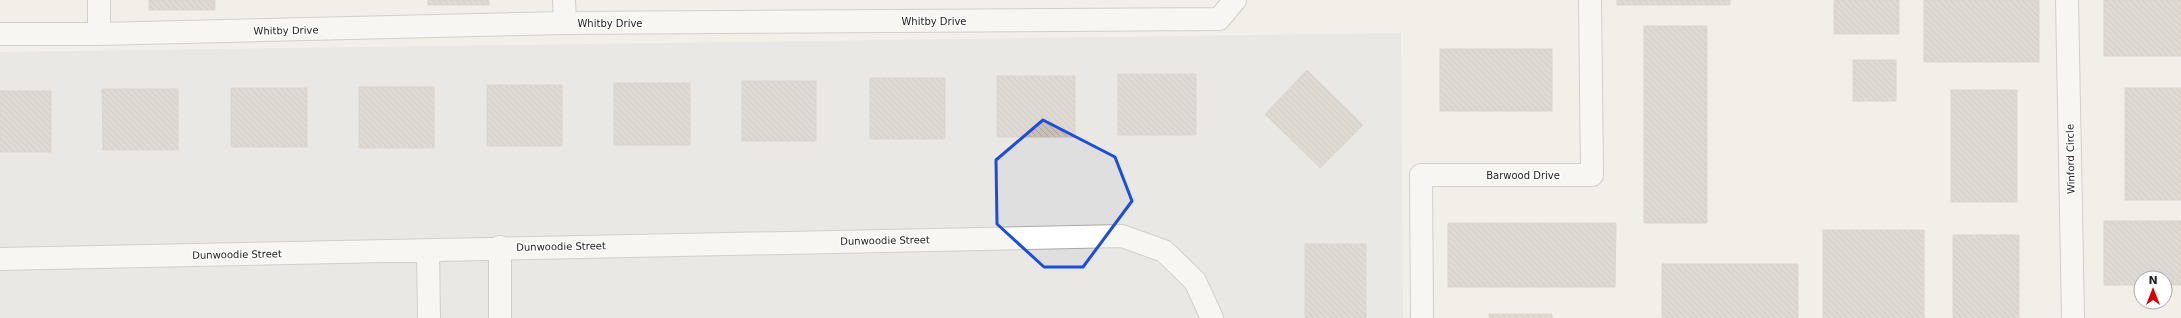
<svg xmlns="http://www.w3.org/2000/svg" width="2181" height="318" font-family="'DejaVu Sans',sans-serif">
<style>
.residential{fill:#e0dfdf}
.building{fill:url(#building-back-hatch);stroke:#c4b6ab}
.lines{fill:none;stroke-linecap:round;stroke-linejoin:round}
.minor-casing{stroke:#a9a9a9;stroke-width:24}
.minor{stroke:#fff;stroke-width:22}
.marked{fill:none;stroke:#1d4ed8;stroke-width:3;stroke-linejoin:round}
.labels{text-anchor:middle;stroke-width:3;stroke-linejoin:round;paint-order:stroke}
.street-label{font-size:10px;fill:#222;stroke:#fff}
</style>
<defs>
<pattern id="building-back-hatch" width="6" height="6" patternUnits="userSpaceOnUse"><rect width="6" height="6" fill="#c7bfb8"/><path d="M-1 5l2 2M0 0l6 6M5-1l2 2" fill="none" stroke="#aba49e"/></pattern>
</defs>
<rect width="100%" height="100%" fill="#f2efe9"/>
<path class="residential" d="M1401,33l2,285h-1403v-266z"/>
<path class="building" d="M149,0h66v10h-66z
M428,0h61v5h-61z
M1617,0h113v5h-113z
M1834,0h65v34h-65z
M1924,0h115v62h-115z
M2104,0h77v56h-77z
M1644,26h63v197h-63z
M1440,49h112v62h-112z
M1853,60h43v41h-43z
M1307,70l56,55 -43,43 -55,-54z
M1118,74h78v61h-78z
M997,76h78v61h-78z
M870,78h75v61h-75z
M742,81h74v60h-74z
M614,83h76v62h-76z
M487,85h75v61h-75z
M359,87h75v61h-75z
M231,88h76v59h-76z
M2125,88h56v112h-56z
M102,89h76v61h-75z
M1951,90h66v112h-66z
M0,91h51v61h-51z
M2104,221h77v64h-16v-7h-24v7h-37z
M1448,223h168l-1,64h-167z
M1823,230h101v88h-101z
M1953,235h66v83h-66z
M1305,244h61v74h-61z
M1662,264h136v54h-136z
M1489,314h63v4h-63z"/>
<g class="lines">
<defs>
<path id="minor" d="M99,0v34
M564,0l1,23
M2067,0l6,318
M0,34h99l466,-11 654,-4 16,-19
M428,250l1,68
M0,259l1122,-23 42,15 31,30 17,37
M500,318v-71
M1422,318l-1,-143h171l-2,-175"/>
</defs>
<use href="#minor" class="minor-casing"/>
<use href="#minor" class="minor"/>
</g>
<path d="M0 0H2181V318H0ZM1043,120l72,37 17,44 -49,66h-39l-47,-43 -1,-64z" fill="#f2efe9" fill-opacity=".55" fill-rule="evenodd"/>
<path class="marked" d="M1043,120l72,37 17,44 -49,66h-39l-47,-43 -1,-64z"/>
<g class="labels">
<g class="street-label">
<text x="934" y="25">Whitby Drive</text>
<text x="610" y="27">Whitby Drive</text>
<text transform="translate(286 30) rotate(-1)" y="4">Whitby Drive</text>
<text transform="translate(2070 159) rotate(-91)" y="4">Winford Circle</text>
<text x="1523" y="179">Barwood Drive</text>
<text transform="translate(885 240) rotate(-1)" y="4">Dunwoodie Street</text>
<text transform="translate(561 246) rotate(-1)" y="4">Dunwoodie Street</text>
<text transform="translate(237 254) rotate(-1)" y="4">Dunwoodie Street</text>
</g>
</g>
<g transform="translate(2153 290)"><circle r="19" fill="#ffffff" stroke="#a7a7a7"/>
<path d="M0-3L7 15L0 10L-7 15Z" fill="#d40000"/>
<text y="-6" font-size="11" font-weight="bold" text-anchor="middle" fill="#222222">N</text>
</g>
</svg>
